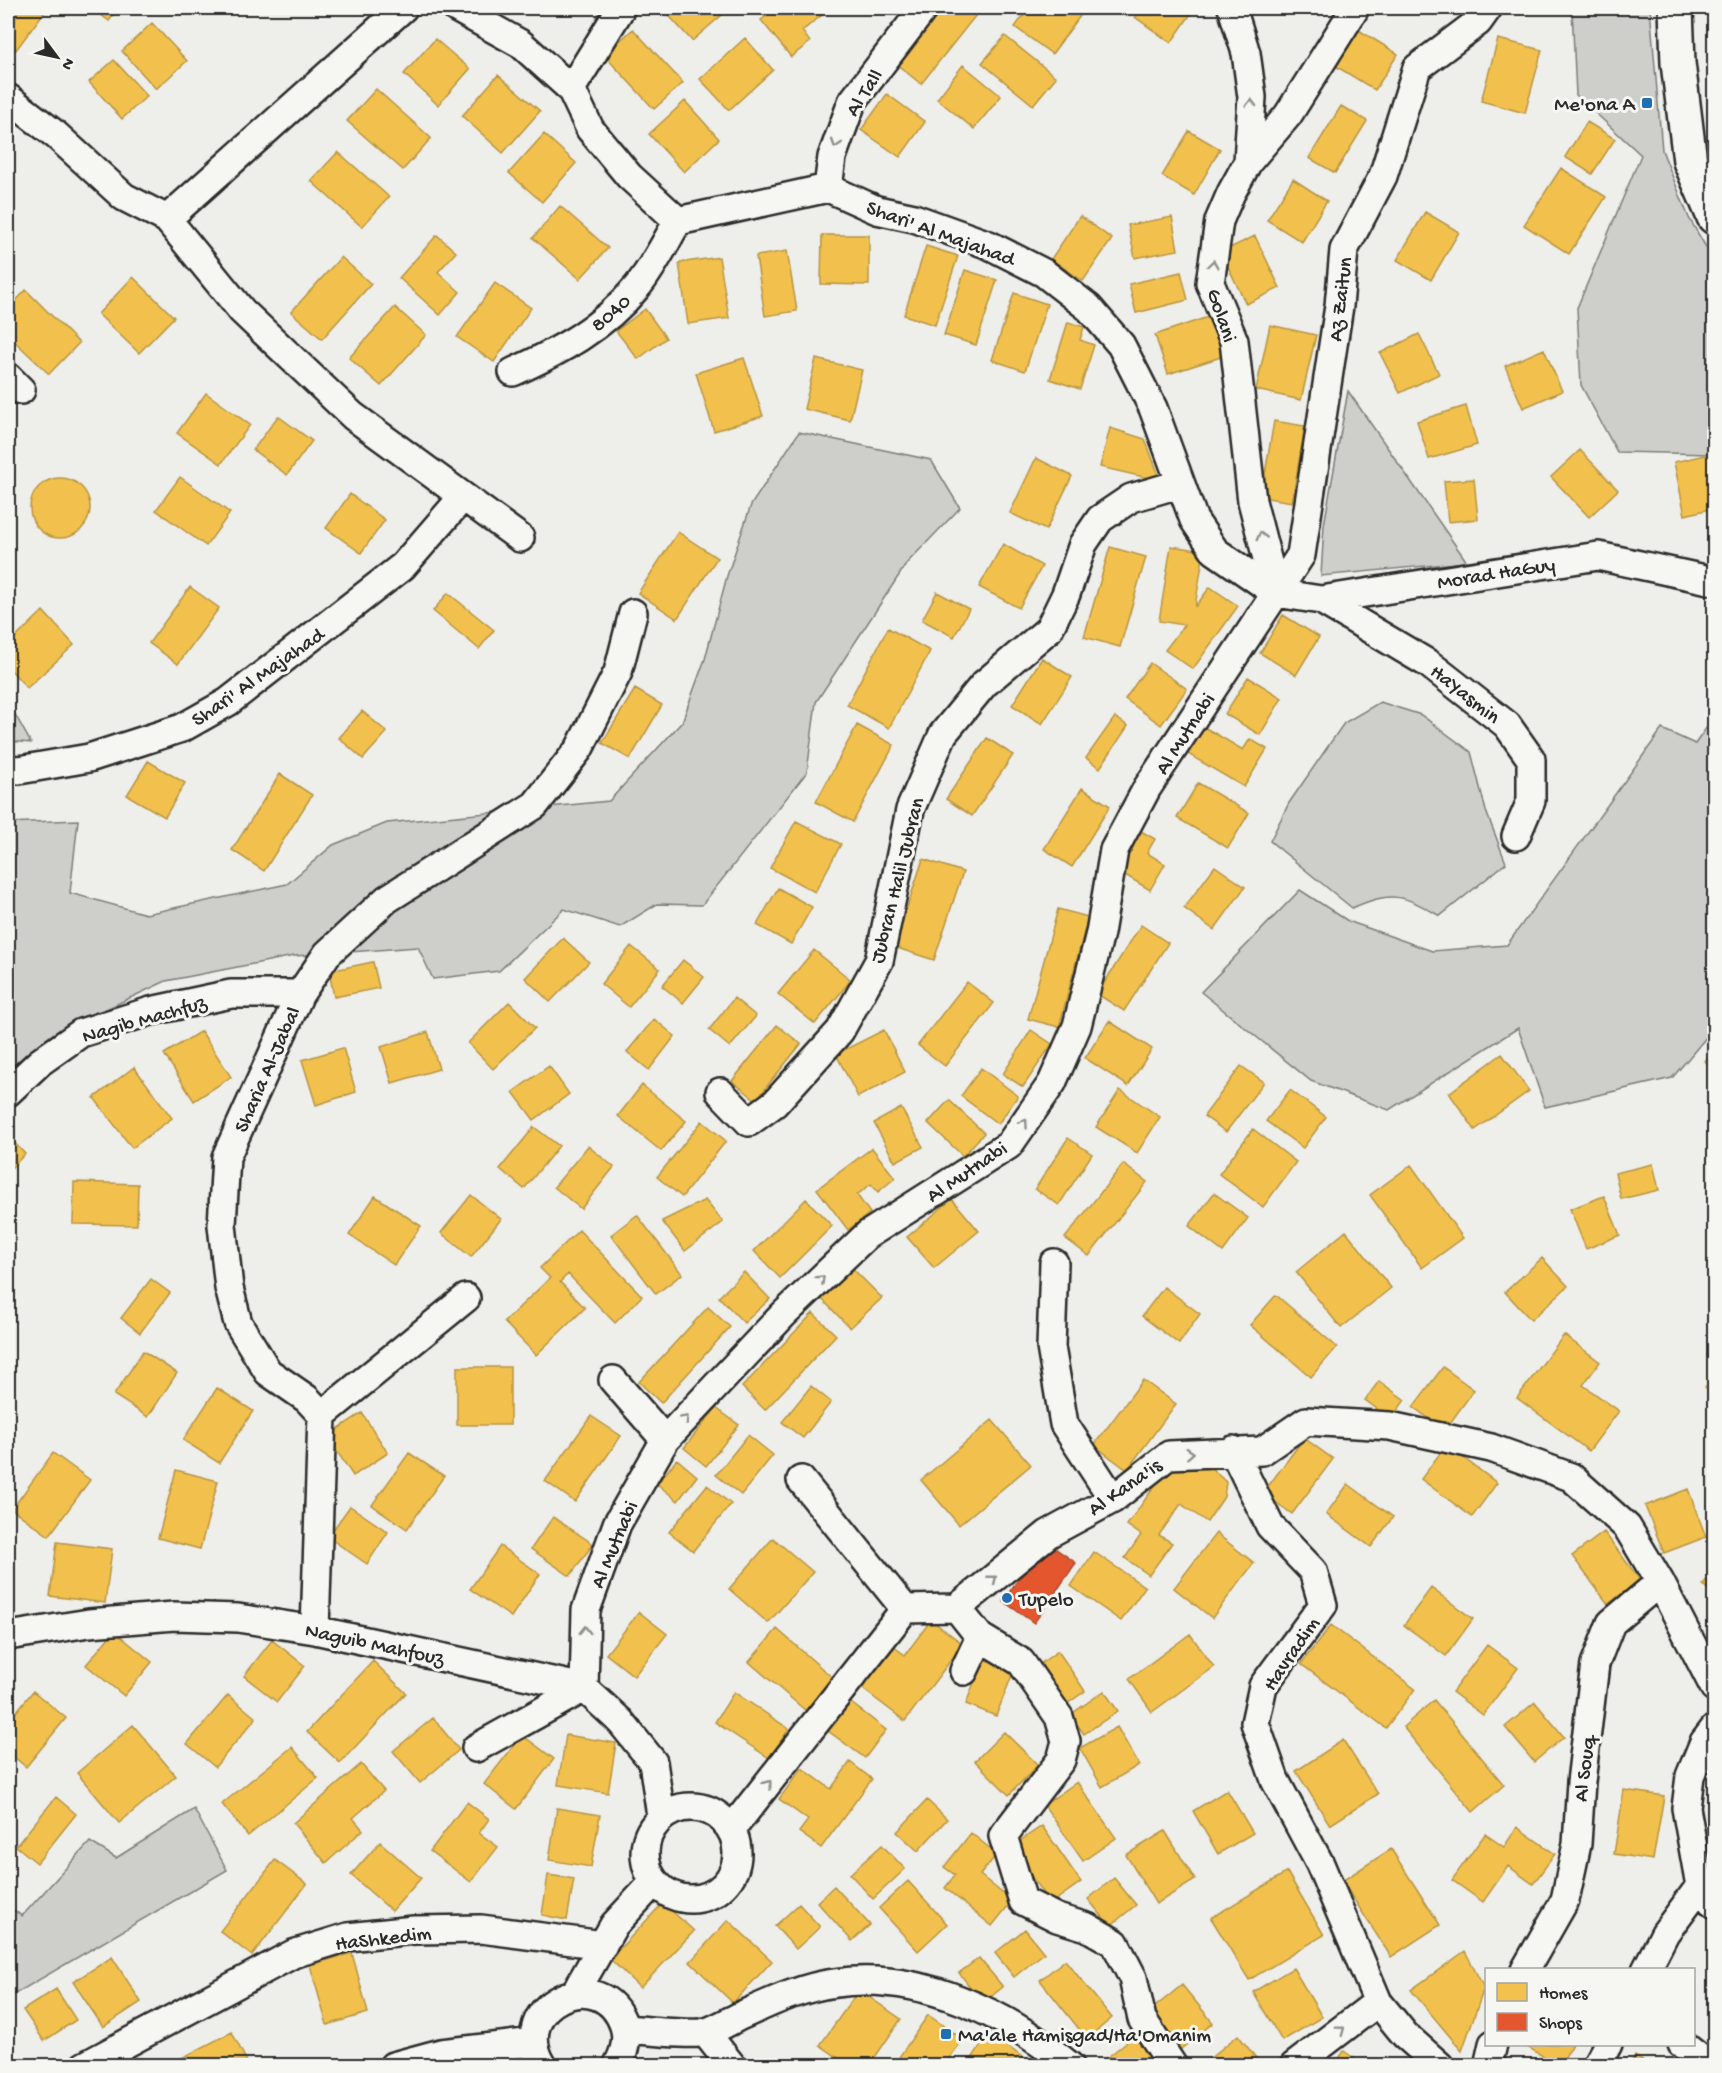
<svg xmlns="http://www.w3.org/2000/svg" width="1722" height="2073" font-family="'Gochi Hand',sans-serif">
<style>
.green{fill:#cececa;stroke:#7c7c7a;stroke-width:1.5}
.homes{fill:#f2c14e;stroke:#b69444;stroke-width:1.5}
.shops{fill:#e4572e;stroke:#ac4a2d;stroke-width:1.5}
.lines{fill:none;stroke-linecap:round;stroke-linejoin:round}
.minor-casing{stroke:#2b2b2b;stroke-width:32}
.major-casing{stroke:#2b2b2b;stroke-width:38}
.minor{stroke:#f6f6f2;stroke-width:27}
.major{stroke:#f6f6f2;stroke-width:33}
.oneway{stroke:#90908e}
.poi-dot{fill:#1f6fb2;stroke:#f6f6f2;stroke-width:2}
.labels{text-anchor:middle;stroke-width:6;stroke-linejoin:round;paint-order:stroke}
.street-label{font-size:21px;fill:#2b2b2b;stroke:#f6f6f2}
.poi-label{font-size:21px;fill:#2b2b2b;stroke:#f6f6f2;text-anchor:start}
</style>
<rect width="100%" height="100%" fill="#eeeeea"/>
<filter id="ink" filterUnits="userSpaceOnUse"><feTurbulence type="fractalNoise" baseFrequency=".0167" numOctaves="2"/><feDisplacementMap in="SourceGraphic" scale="12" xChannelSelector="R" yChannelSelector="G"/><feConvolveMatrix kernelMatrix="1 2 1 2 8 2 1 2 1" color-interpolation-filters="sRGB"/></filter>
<g filter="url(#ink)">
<path class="green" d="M1572,8h78l12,142 27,68 25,43v193l-97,-2 -36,-67 -4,-77 64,-153 -65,-60z
M1348,391l119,171 -146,14 3,-51z
M799,432l132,28 29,48 -53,55 -91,139 -9,70 -105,133 -45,-1 -37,23 -56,-18 -65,62 -66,8 -15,-32 -124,9 -128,25 -113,53 -45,35v-246l70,-3 -8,73 76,21 141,-30 46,-39 54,-22 222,-22 73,-79 23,-63 22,-83 24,-71z
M8,702l23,41 -23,-2z
M1380,702l41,13 50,37 15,59 20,52 -66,53c-37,-21 -47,-26 -88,-8l-82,-67 19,-38 55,-80z
M1714,717v311l-42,50 -127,29 -27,-79 -129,82 -78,-29 -110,-89 99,-102 48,31 84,30 75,-6 155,-216 33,15z
M194,1809l33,61 -219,128v-92l14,10 68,-74 26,16z"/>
<path class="homes" d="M40,8l5,3 -29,39 -8,-6v-35z
M92,8h27l-10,13z
M662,8h53l7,7 -30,26z
M776,8h55l-29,23 8,11 -19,15 -30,-37z
M939,8l41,2 -59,74 -26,-21z
M1029,8h57l-34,46 -37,-27z
M1142,8h53l-24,35 -36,-26z
M152,23l35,38 -31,28 -34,-38z
M633,29l50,54 -29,26 -50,-54z
M1357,29l41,25 -23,36 -41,-25z
M1005,36l51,41 -23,28 -51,-42z
M745,38l28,32 -44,40 -29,-31z
M435,39l35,30 -32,36 -34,-31z
M1498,39l44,11 -17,63 -44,-12z
M114,60l33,36 -25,23 -33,-37z
M963,65l38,31 -27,33 -37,-30z
M498,75l42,36 -37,42 -41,-37z
M376,89l55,49 -28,32 -56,-49z
M887,94l38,28 -25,35 -39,-27z
M685,101l34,38 -35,33 -35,-38z
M1341,106l26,15 -32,52 -26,-15z
M1587,122l28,17 -23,35 -27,-17z
M1189,131l31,18 -26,46 -32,-19z
M544,134l32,29 -34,39 -33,-29z
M338,152l51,45 -27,30 -51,-46z
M1561,168l45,29 -37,57 -45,-29z
M1293,179l34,22 -25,41 -35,-22z
M560,206l48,42 -28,31 -47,-41z
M1425,212l34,20 -28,48 -34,-20z
M1080,216l32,23 -29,42 -32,-22z
M1172,217l6,33 -43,8 -7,-33z
M437,235l19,17 -18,20 22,20 -20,23 -41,-37z
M822,235h47v50l-48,-1z
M1255,236l25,52 -34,16 -25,-52z
M926,246l32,10 -23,69 -31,-10z
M787,251l10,60 -32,5 -9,-60z
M341,257l30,27 -49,55 -31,-27z
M719,257l10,61 -41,6 -9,-61z
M965,270l32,10 -21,65 -32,-10z
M1181,272l7,28 -52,13 -7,-29z
M133,277l41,40 -35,36 -41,-39z
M495,283l36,25 -37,54 -37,-25z
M26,290l53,53 -30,31 -41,-39v-26z
M1014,293l33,11 -22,67 -33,-11z
M395,307l31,28 -45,51 -32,-28z
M645,309l21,29 -28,21 -22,-28z
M1211,316l13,40 -56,18 -13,-39z
M1068,322l16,5 -4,13 14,5 -14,44 -30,-10z
M1270,325l46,10 -15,65 -45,-10z
M1419,334l20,40 -39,19 -20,-40z
M1544,349l18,42 -39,17 -18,-42z
M744,358l19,58 -49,15 -18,-58z
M816,359l46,11 -12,50 -46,-11z
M206,393l44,32 -29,39 -44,-31z
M1466,406l11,39 -48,14 -12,-38z
M278,416l34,25 -25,34 -34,-25z
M1274,421l31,5 -13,76 -31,-5z
M1110,428l35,11 16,42 -61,-14z
M1580,450l38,40 -29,27 -38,-40z
M1714,453v55l-29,7 -11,-53z
M1036,458l36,18 -26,54 -36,-17z
M180,477l50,36 -24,33 -50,-36z
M30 508a30 30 0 1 1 60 0a30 30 0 1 1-60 0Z
M1474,479l4,40 -30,3 -4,-41z
M350,494l35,26 -24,33 -35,-25z
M678,532l39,26 -40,61 -39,-26z
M1003,544l39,22 -23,42 -40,-21z
M1171,546l33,5 -9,56 15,-20 28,19 -45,63 -28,-19 19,-25 -25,-4z
M1110,547l36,10 -26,90 -36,-10z
M190,587l29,21 -41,56 -29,-21z
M937,592l32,17 -15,28 -32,-17z
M448,593l46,37 -15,19 -46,-38z
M43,611l31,34 -47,43 -19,-21v-22z
M1283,615l36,22 -23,38 -36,-22z
M888,628l42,23 -41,77 -42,-23z
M1042,658l30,19 -30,47 -30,-19z
M1150,663l37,26 -26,36 -36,-26z
M1248,677l34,21 -22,37 -35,-21z
M635,689l27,16 -32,54 -28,-16z
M362,711l25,21 -24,27 -24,-21z
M1115,717l13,9 -28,42 -14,-10z
M857,725l37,20 -41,77 -37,-20z
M1204,727l39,23 7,-11 17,10 -23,38 -56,-33z
M987,738l26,17 -41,61 -26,-17z
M148,761l37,22 -20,34 -38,-22z
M280,774l32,21 -48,76 -32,-21z
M1198,783l51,30 -21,35 -51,-30z
M1082,788l28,18 -38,61 -28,-18z
M796,821l45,23 -26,48 -45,-24z
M1139,830l16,9 -8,14 18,11 -15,26 -35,-21z
M923,859l40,13 -29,88 -40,-13z
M1215,866l30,21 -31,43 -30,-22z
M778,888l34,19 -21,37 -34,-19z
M1058,909l30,8 -29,110 -31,-8z
M1141,925l27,18 -44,68 -27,-17z
M563,938l26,24 -39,40 -25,-24z
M631,946l29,23 -31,38 -28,-23z
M814,950l37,30 -36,44 -37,-30z
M683,960l21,17 -21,26 -21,-17z
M373,962l6,26 -45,9 -5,-26z
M967,982l27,21 -49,63 -27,-21z
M734,998l22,18 -26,31 -21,-17z
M509,1002l26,26 -42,41 -25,-26z
M654,1019l21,17 -26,34 -22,-18z
M1109,1021l43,28 -24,37 -43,-28z
M777,1025l24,19 -45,56 -24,-19z
M884,1030l21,42 -47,25 -22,-43z
M1031,1030l21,14 -29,43 -20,-13z
M201,1031l30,46 -37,24 -30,-47z
M428,1032l11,37 -47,14 -11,-36z
M343,1048l13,44 -40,13 -14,-45z
M1714,1049v19l-9,-7z
M1502,1054l27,37 -54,39 -26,-37z
M549,1066l20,28 -35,26 -21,-28z
M1241,1066l23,16 -38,50 -22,-16z
M134,1067l38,51 -40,30 -38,-50z
M981,1068l37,28 -20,28 -37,-28z
M642,1085l44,36 -25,30 -43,-35z
M1120,1090l40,27 -23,36 -41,-26z
M1290,1090l36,27 -23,31 -37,-27z
M949,1100l35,33 -21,23 -35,-33z
M901,1108l22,39 -28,15 -21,-39z
M702,1121l24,20 -44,56 -25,-20z
M534,1127l25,19 -35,43 -24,-20z
M1253,1129l43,33 -33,45 -44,-33z
M8,1136l17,18 -17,17z
M1068,1138l24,16 -33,51 -24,-16z
M588,1146l26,21 -33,42 -27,-22z
M872,1148l23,30 -17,14 -7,-8 -14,11 13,18 -22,17 -31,-41z
M1123,1164l24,18 -58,74 -24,-18z
M1653,1164l6,26 -38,9 -6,-26z
M1411,1165l52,73 -41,30 -52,-73z
M74,1182l64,2 -1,41 -64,-1z
M1214,1193l34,25 -25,34 -34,-26z
M471,1195l30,24 -30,38 -30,-24z
M375,1196l46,30 -27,39 -45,-30z
M1604,1196l16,39 -34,14 -16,-40z
M806,1199l26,27 -52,52 -26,-27z
M952,1199l27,32 -45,37 -27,-31z
M705,1200l18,22 -38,29 -23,-30z
M637,1215l45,59 -26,20 -45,-59z
M579,1230l63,66 -27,27 -47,-49 -8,8 25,26 -49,47 -32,-33 46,-44 -10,-10z
M1346,1231l45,57 -50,40 -45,-56z
M1542,1258l26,28 -37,34 -26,-28z
M851,1267l31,31 -32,30 -30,-31z
M744,1272l26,27 -26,24 -25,-26z
M151,1279l19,14 -30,40 -19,-15z
M1164,1287l36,27 -21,30 -37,-28z
M1276,1295l61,52 -26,30 -61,-52z
M708,1307l22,20 -69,76 -22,-21z
M813,1313l23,22 -71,75 -23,-23z
M1564,1335l36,27 -17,23 36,26 -30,40 -72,-53z
M143,1351l34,22 -29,44 -34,-22z
M457,1367h53v58h-53z
M1443,1367l31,23 -29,40 -32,-23z
M1714,1378v18l-9,-9z
M1143,1380l33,24 -49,66 -33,-25z
M1379,1381l26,19 -14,19 -26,-19z
M811,1386l20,16 -28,36 -21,-16z
M217,1388l36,23 -34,52 -36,-23z
M716,1408l23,17 -33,41 -22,-18z
M362,1413l26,40 -35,23 -26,-40z
M591,1416l30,20 -46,66 -30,-21z
M992,1420l39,45 -72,60 -38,-45z
M748,1435l25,20 -32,40 -25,-20z
M1304,1438l29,21 -41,55 -29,-21z
M1446,1445l51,38 -25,34 -51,-38z
M53,1453l37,27 -41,56 -37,-27z
M409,1453l35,23 -37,53 -35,-24z
M1201,1458l25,24 -2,15 -17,25 -26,-18 -22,31 13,8 -23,32 -24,-17 16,-23 -14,-10 46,-65z
M677,1459l20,17 -19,25 -21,-17z
M176,1470l42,11 -18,68 -42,-11z
M1348,1484l45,33 -22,30 -45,-33z
M707,1485l24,19 -38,47 -24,-19z
M1688,1489l18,48 -42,16 -19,-47z
M350,1506l38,26 -21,32 -39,-27z
M553,1517l40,27 -23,32 -39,-27z
M1604,1532l36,48 -32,24 -36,-48z
M1216,1533l38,30 -42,55 -38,-30z
M773,1538l40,34 -45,51 -39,-34z
M57,1542l55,7 -7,54 -55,-7z
M500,1546l40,28 -29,43 -41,-28z
M1094,1552l51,35 -24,34 -50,-35z
M1714,1573v22l-11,-10z
M1431,1588l42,31 -27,37 -42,-31z
M639,1612l28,22 -33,42 -28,-22z
M931,1620l32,24 -58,77 -50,-38 31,-42 19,14z
M1331,1625l84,64 -29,39 -85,-64z
M777,1629l57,50 -28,32 -57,-49z
M114,1631l38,31 -28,34 -38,-31z
M1190,1634l24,33 -62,45 -23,-33z
M272,1640l33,26 -28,36 -33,-26z
M1487,1645l31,23 -35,47 -31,-23z
M1058,1651l27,40 -25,18 -27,-40z
M985,1653l31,12 -20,51 -30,-12z
M373,1661l33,32 -66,70 -33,-31z
M33,1691l33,27 -40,49 -18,-15v-30z
M1104,1691l14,20 -34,23 -14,-19z
M734,1692l55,37 -20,29 -54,-36z
M228,1695l28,23 -41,49 -28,-23z
M846,1699l40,31 -21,28 -41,-30z
M1434,1700l70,85 -31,27 -70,-85z
M1535,1702l29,35 -30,25 -29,-35z
M433,1718l26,32 -39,33 -27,-32z
M133,1725l43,51 -57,47 -42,-50z
M1117,1727l22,38 -37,22 -22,-39z
M1004,1732l34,33 -29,30 -34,-34z
M522,1735l32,24 -38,50 -32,-25z
M566,1735l50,8 -8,50 -50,-8z
M1343,1740l35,54 -48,31 -34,-54z
M292,1747l26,31 -70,58 -26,-32z
M850,1762l22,17 -51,69 -22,-16 9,-12 -29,-21 23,-31 29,21z
M361,1764l23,27 -31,27 10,12 -37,33 -33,-40z
M1077,1782l39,56 -33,23 -39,-56z
M1227,1790l26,43 -35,21 -25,-43z
M1624,1790l40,6 -11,64 -39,-6z
M56,1797l20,17 -39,49 -21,-17z
M927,1800l20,19 -29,32 -21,-19z
M467,1802l22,17 -10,14 19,14 -27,35 -41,-31z
M557,1808l43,7 -9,52 -42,-7z
M1042,1826l39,56 -31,22 -39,-57z
M1517,1827l38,27 -22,30 -25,-18 -25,36 -31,-22 33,-46 19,13z
M1165,1831l30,49 -39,24 -30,-49z
M971,1833l26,21 -17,21 32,26 -20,25 -47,-38 10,-13 -11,-8z
M380,1842l41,36 -29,33 -41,-36z
M882,1845l23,24 -32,30 -23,-25z
M1391,1849l49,76 -49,32 -49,-76z
M275,1860l32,24 -55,72 -32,-25z
M1287,1872l37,63 -75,45 -38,-62z
M548,1875l26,4 -7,41 -25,-5z
M1114,1878l22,27 -26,21 -22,-27z
M908,1881l39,43 -29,27 -39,-43z
M834,1886l36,39 -18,16 -35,-39z
M663,1903l31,28 -54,57 -30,-29z
M799,1904l21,23 -24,22 -21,-23z
M728,1920l44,41 -39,42 -43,-41z
M1025,1929l19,24 -30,24 -19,-24z
M1465,1951l19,37 -22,63 -51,-61z
M352,1953l16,60 -41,12 -17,-60z
M112,1957l29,45 -38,25 -30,-45z
M979,1958l24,29 -20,16 -24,-30z
M1065,1960l47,58 -25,21 -47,-59z
M1293,1968l29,49 -40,24 -29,-49z
M1182,1985l31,38 -37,30 -31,-38z
M56,1989l20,31 -32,21 -21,-31z
M859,1990l42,29 -32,47h-19l-30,-21z
M928,2015l35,24 -19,27h-51z
M232,2032l17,34h-78l-1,-2z
M989,2033l36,26 -5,7h-53z
M1238,2035l22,28 -59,3z
M1134,2036l24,30h-49l-5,-6z
M8,2044l13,21v1h-13z
M1522,2044h50l-12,22z
M1344,2051l21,15h-31z
M1635,2056l15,10h-21z"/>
<path class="shops" d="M1045,1541l31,22 -42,60 -31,-22z"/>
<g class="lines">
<defs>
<path id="minor" d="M456,8l65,36 50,45 19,40 39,47 49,45 150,-33 49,22 37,8 75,27 55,28 45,35 32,37 32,63 41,112 21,31 61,42 45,7 277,-44 116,25
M1232,8l14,45 6,44 -4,65
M571,89l50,-81
M8,98l48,37 68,62 43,22 75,92 111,105 167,122
M828,188l4,-31 20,-55 72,-94
M167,219l236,-211
M513,372c47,-21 90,-44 124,-85 16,-19 28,-44 41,-66
M8,377l13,13
M1276,593l-24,-92 -18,-160 -24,-58 9,-62 12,-28 17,-31 40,-47 66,-105
M1321,600l108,64 78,61 24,34v42l-15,35
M8,769l11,1 70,-12 93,-30 46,-26 175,-136 58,-67
M8,1092l32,-30 41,-29 70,-22 80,-17h69
M720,1092l29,30 26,-19 65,-72 39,-70 31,-151 33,-76 41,-50 65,-55 17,-35 17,-50 17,-25 31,-21 48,-14
M1054,1263l-3,84 13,77 49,75
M613,1380l52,60
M322,1415l144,-117
M1233,1450l37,76 43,45 10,34 -60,81 -8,37 20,57 45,84 58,138
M801,1480l104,129
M957,1608l23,29 41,25 38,55 7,24 -5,19 -58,76 20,65 34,17 30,9 28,16 18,35 9,41 31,47
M315,1630l7,-215 -15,-16 -39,-27 -30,-49 -9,-35 -7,-63 4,-68 74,-163 27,-40 60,-55 148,-94 44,-56 39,-77 15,-59
M8,1636l81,-13 85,-7 64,2 77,12 269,58 36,33 33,41 8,54
M964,1671l16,-34
M584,1688l2,-78 31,-86 48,-84 118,-125 84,-80 142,-90 43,-62 25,-57 23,-93 14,-83 33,-62 154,-233 38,-249 5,-56 39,-74 34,-108 61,-46 10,-14
M1714,1729l-10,13 -14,34 -4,32 14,78 14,18
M476,1748l108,-60
M645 1853a46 46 0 1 1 92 0a46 46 0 1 1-92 0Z
M731,1830l174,-221 52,-1 91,-74 65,-35 56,-44 93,-4 44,-30 84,5 101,22 80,29 56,50 33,55 54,105
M1525,1970l40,-70 12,-56 4,-62 14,-118 16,-41 49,-41
M1646,1970l19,-37 35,-47
M575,1993l39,-68 40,-43
M625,2029c19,1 66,7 82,3 11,-4 23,-11 33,-16 29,-13 62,-29 95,-33 84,-12 172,30 235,83
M705,2032l27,34
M1682,2044l28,22
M84,2066l209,-112 55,-17 66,-7 67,-1 122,16
M393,2066l48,-13 93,-11
M543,2066c-38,-61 59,-106 81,-40 4,13 0,28 -7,40
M1294,2066l84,-64 27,33 35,31
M1488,2066l5,-22
M1596,2066l12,-22"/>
<path id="major" d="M1676,8l2,55 12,98 24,56"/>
</defs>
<use href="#minor" class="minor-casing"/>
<use href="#major" class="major-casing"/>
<use href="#minor" class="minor"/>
<use href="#major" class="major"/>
</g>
<defs><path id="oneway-chevron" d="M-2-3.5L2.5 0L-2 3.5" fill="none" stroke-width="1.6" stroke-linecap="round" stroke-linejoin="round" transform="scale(1.5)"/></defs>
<g class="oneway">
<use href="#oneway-chevron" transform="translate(1251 103) rotate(-89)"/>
<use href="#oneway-chevron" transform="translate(836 144) rotate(108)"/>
<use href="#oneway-chevron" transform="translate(1213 264) rotate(-82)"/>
<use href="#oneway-chevron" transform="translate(1261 536) rotate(-105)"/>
<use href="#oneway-chevron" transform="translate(1024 1123) rotate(-55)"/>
<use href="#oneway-chevron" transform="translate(821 1279) rotate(-43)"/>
<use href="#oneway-chevron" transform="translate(685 1419) rotate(-47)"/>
<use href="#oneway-chevron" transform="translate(1190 1453) rotate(-4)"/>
<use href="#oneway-chevron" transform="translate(993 1579) rotate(-39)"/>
<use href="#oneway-chevron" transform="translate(585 1630) rotate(-89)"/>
<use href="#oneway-chevron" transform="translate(768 1784) rotate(-51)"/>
<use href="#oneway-chevron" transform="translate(1341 2030) rotate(-37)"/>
</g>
</g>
<g class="poi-dot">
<rect x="1641" y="97" width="12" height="12" rx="3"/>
<circle cx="1007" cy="1598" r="6"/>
<rect x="940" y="2028" width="12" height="12" rx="3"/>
</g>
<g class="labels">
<g class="street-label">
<text transform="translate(863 92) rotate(-57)" y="7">Al Tall</text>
<text transform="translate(941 232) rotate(20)" y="7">Shari' Al Majahad</text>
<text transform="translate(1339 299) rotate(-83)" y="7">Az Zaitun</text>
<text transform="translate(610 312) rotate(-42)" y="7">8040</text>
<text transform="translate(1223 315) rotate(71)" y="7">Golani</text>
<text transform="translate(1496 572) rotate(-9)" y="7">Morad HaGuy</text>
<text transform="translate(257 676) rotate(-35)" y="7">Shari' Al Majahad</text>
<text transform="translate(1466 693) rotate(38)" y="7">HaYasmin</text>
<text transform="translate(1184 733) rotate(-57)" y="7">Al Mutnabi</text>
<text transform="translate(896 880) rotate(-76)" y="7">Jubran Halil Jubran</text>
<text transform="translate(144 1018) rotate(-16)" y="7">Nagib Machfuz</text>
<text transform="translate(266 1069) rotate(-66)" y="7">Sharia Al-Jabal</text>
<text transform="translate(966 1171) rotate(-34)" y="7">Al Mutnabi</text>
<text transform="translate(1124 1486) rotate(-35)" y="7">Al Kana'is</text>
<text transform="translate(613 1544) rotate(-67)" y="7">Al Mutnabi</text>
<text transform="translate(375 1643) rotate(12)" y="7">Naguib Mahfouz</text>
<text transform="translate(1290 1653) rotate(-56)" y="7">Havradim</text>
<text transform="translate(1583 1769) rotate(-83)" y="7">Al Souq</text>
<text transform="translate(383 1937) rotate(-7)" y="7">HaShkedim</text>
</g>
<g class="poi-label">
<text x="1635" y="110" text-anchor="end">Me'ona A</text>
<text x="1019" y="1605">Tupelo</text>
<text x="958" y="2041">Ma'ale Hamisgad/Ha'Omanim</text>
</g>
</g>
<rect width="1722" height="2073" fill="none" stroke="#f6f6f2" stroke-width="30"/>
<rect x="15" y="15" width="1692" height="2043" fill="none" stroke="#2b2b2b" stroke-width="2" filter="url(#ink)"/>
<rect x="1485" y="1968" width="210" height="78" fill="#f6f6f2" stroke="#a5a5a2" stroke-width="1.5"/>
<rect x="1497" y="1983" width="30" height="18" fill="#f2c14e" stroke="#a5a5a2" stroke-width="1.5"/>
<text x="1539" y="1998" font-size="18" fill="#2b2b2b">Homes</text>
<rect x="1497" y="2013" width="30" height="18" fill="#e4572e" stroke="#a5a5a2" stroke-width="1.5"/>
<text x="1539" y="2028" font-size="18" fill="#2b2b2b">Shops</text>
<g transform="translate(57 57) rotate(123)" stroke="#f6f6f2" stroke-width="4.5" paint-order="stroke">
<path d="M0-4.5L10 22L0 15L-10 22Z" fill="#2b2b2b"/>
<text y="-9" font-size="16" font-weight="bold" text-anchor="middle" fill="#2b2b2b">N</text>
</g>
</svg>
